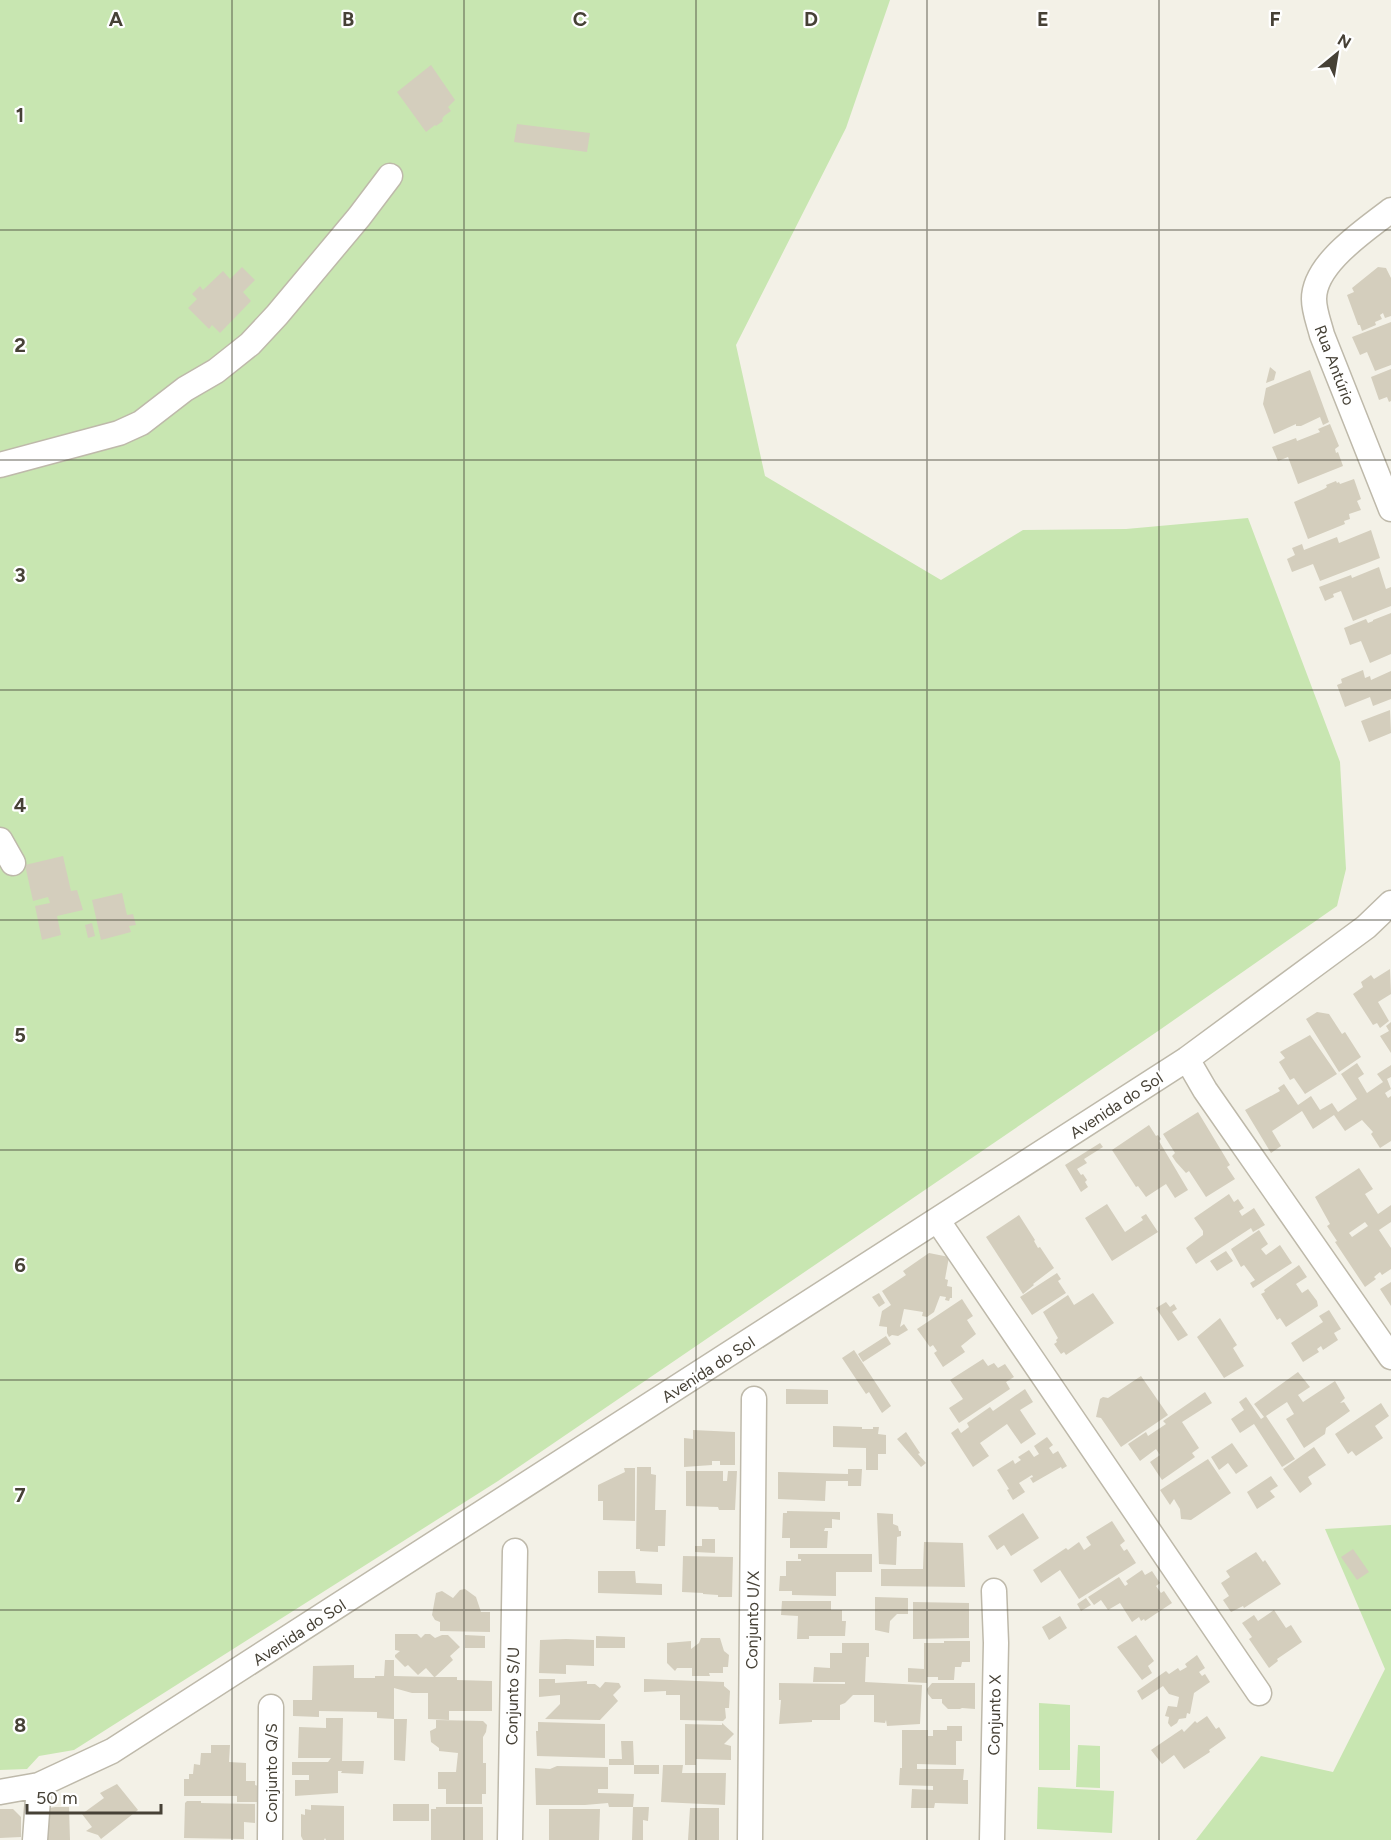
<svg xmlns="http://www.w3.org/2000/svg" width="1391" height="1840" font-family="Figtree,sans-serif">
<style>
.green{fill:#c8e6b1}
.building{fill:#d4cebd;fill-rule:evenodd}
.lines{fill:none;stroke-linecap:round;stroke-linejoin:round}
.minor-casing{stroke:#beb9aa;stroke-width:27}
.minor{stroke:#fff;stroke-width:24}
.grid{fill:none;stroke:#464136;stroke-width:1.5;stroke-opacity:0.55}
.labels{text-anchor:middle;stroke-width:4.5;stroke-linejoin:round;paint-order:stroke}
.street-label{font-size:16px;fill:#464136;stroke:#fff}
.grid-label{font-size:20px;text-anchor:middle;font-weight:bold;fill:#464136;stroke:#fff;stroke-width:4.5;stroke-linejoin:round;paint-order:stroke}
</style>
<rect width="100%" height="100%" fill="#f3f1e7"/>
<path class="green" d="M0,0h890l-44,128 -110,217 29,131 176,104 82,-50 103,-1 122,-11 92,244 6,107 -9,37 -176,123 -663,452 -424,269 -35,6 -12,13 -27,1z
M1391,1525v315h-195l65,-84 72,16 52,-103 -60,-140z
M1039,1703l31,2v65h-31z
M1078,1745l22,1v42l-24,-1z
M1038,1787l76,4 -2,42 -75,-4z"/>
<path class="building" d="M431,65l24,35 -7,7 3,4 -7,5 -2,3 1,2 -7,5 -1,-1 -9,7 -29,-40z
M517,124l73,9 -3,19 -73,-10z
M242,267l13,13 -12,12 8,9 -31,32 -8,-8 -3,4 -21,-21 9,-9 -5,-5 8,-8 3,4 20,-19 7,8z
M1378,267l8,1 5,10v38l-6,2 -2,-5 -3,2 2,4 -7,3 1,3 -14,6 -2,-6h-2l-11,-30 7,-3 -2,-4z
M1391,322v43l-16,6 -8,-19 -7,3 -8,-18z
M1270,367l6,5 -2,8 -8,3z
M1391,369v32l-2,1 -2,-5 -8,3 -8,-23z
M1310,370l19,52 -6,3 -3,-8 -19,9h-5v-2l-22,10 -11,-30 3,-16z
M1330,424l9,22 -4,3 1,4 2,-1 5,14 -45,18 -10,-27 -10,4 -6,-14 24,-9 1,3 23,-9 -2,-3z
M1354,479l7,20 -4,2 4,9 -12,4 1,5 -6,2 1,3 -37,15 -14,-37 30,-13 3,-2 -1,-2 10,-4 1,2 2,-1 1,2z
M1371,530l9,28 -60,23 -7,-17 -21,8 -5,-13 8,-4 -3,-7 10,-4 2,6 33,-13 2,6z
M1379,567l7,22 5,-2v19l-38,15 -12,-30 -8,3 1,3 -9,4 -6,-14 32,-12 1,3z
M1391,613v41l-21,9 -9,-22 -11,4 -6,-17 22,-9 2,4 5,-2v-1z
M1363,670l2,8 5,-2 1,4 20,-9v28l-18,7 -3,-9 -25,10 -8,-22 5,-2 -1,-4z
M1390,710l1,23 -22,9 -8,-21z
M63,856l8,35 6,-1 6,20 -26,6 4,19 -19,5 -7,-34 15,-3 -2,-6 -15,4 -8,-36z
M122,893l5,22 6,-1 3,11 -7,1 2,6 -30,8 -9,-40z
M92,923l3,13 -7,2 -3,-13z
M1390,969l1,25 -13,8 11,19 -9,7 -3,-5 -4,2 -20,-31 10,-7 -2,-5 10,-7 3,4z
M1317,1012l12,2 13,20 3,-2 16,25 -22,15 -33,-53z
M1391,1022v31l-11,-17 9,-5 -3,-5z
M1310,1035l27,39 -32,20 -11,-16 -4,2 -11,-18 6,-4 -5,-6z
M1357,1063l7,11 -6,4 9,15 16,-11 -6,-8 14,-9v12l-4,2 4,10 -6,4 3,5 3,-2v45l-11,7 -9,-14 2,-2 -11,-12 -17,11 -11,-16 -21,14 -11,-18 -30,20 9,15 -10,7 -26,-43 35,-19 -2,-3 6,-4 14,21 13,-9 9,14 12,-7 6,9 19,-13 -16,-25z
M1198,1112l32,53 -3,2 8,12 -29,18 -17,-26 -3,2 -10,-11 -4,-6 3,-3 -12,-19z
M1149,1125l7,11 2,-1 3,4 -2,2 29,49 -13,8 -9,-14 -20,13 -8,-11 -2,1 -24,-37z
M1100,1143l3,4 -19,12 3,4 -10,6 4,6 2,-1 4,6 -2,2 3,5 -7,5 -16,-27z
M1359,1168l14,21 -8,5 13,20 13,-9v17l-12,8 12,18v21l-9,6 -2,-3 -6,5 2,2 -11,8 -30,-45 2,-1 -10,-15 3,-2 -15,-27zM1365,1222l3,4 -16,11 -3,-4z
M1229,1194l5,8 4,-3 6,9 -5,3 3,5 12,-8 11,17 -12,7 -2,-4 -55,36 -10,-16 17,-13v-4l-9,-13z
M1107,1204l18,28 18,-12 -2,-3 5,-3 12,18 -46,29 -27,-43z
M1019,1215l16,25 -1,1 4,7 2,-1 14,21 -21,16 1,1 -11,9 -37,-57z
M1259,1230l9,14 -7,5 5,6 14,-10 12,18 -39,25 -3,-5 5,-3 -11,-15 -3,2 -10,-18z
M1226,1251l7,10 -16,10 -7,-10z
M929,1253l20,4 -4,22 3,1 -1,6 5,1v11h-2l-1,3 -4,-1 1,-3 -6,-1 -6,16 -7,5 -5,-1 1,-4 -19,-3 -4,18 4,-3 4,6 -10,6 -6,-1 -3,2 -2,-4v-6l-8,-1 3,-15 9,-6 -9,-14 24,-16 -3,-4z
M1299,1265l8,12 -11,7 6,9 6,-4 9,12 1,5 -32,21 -6,-9 -3,2 -16,-26 4,-2 -1,-2z
M1057,1273l4,6 -3,2 8,12 -34,22 -12,-18z
M1391,1282v24l-11,-17z
M879,1293l6,10 -6,4 -7,-10z
M1093,1293l21,30 -48,32 -2,-3 -3,2 -7,-10 3,-2 -1,-2 2,-2 -15,-26 25,-17 6,10z
M962,1299l11,17 -6,4 9,14 -15,12 4,6 -22,15 -9,-14 3,-2 -4,-6 -3,2 -13,-18z
M1166,1302l4,5 4,-3 3,5 -5,3 16,23 -10,6 -22,-33z
M1329,1310l12,19 -7,4 4,7 -15,10 -2,-4 -4,3 2,3 -16,10 -12,-19 32,-21 -4,-6z
M1220,1318l17,27 -4,3 11,18 -20,12 -27,-41z
M886,1336l5,8 -28,18 -5,-8z
M854,1350l37,56 -9,7 -13,-21 -3,2 -24,-36z
M983,1359l5,7 6,-3 4,5 7,-4 9,13 -8,5 4,7 -51,34 -10,-15 14,-9 -13,-19z
M1298,1372l12,15 -12,8 5,7 32,-21 10,17 -5,5 4,-1 6,9 -24,17 -1,6 -21,14 -18,-29 8,-5 -7,-12 -21,14 29,43 -13,8 -28,-43 -14,9 -9,-14 13,-9 -5,-8 7,-5 15,22 3,-2 -10,-13z
M1141,1376l27,39 -47,32 -20,-29 -5,-1 4,-18 3,-2 5,1z
M786,1389l42,1v14h-42z
M1025,1389l8,13 -13,8 16,24 -15,10 -14,-20 -27,19 9,13 -16,11 -22,-34 7,-5 3,5 8,-6 -2,-4 23,-16 3,4z
M1205,1392l7,11 -30,19 17,26 -7,5 3,4 -33,23 -12,-18 10,-7 -4,-6 -16,12 -12,-17 18,-12 2,4 18,-12 -3,-3z
M1381,1403l8,13 -14,10 8,12 -27,18 -4,-5 -4,3 -13,-20z
M833,1426l29,1v2h11v-2h6l-1,7 8,1v19h-8v16h-12v-22l-33,-1z
M693,1430l42,2v33h-15v-4h-8v4l-28,2v-29l9,1z
M906,1432l14,21 -2,1 8,9 -5,4 -24,-28z
M1047,1437l6,8 -4,3 4,6 5,-3 9,15 -5,3 -1,-2 -28,16 -3,-5 3,-1 -1,-2 -13,8 6,9 -12,8 -6,-10 2,-1 -12,-19 16,-10 2,4 6,-4 -3,-3 11,-7 5,7 5,-3 -5,-8z
M1232,1443l16,23 -12,8 -8,-11 -9,7 -8,-13z
M1314,1447l12,18 -18,12 4,7 -12,9 -17,-24z
M1208,1459l23,34 -40,27 -10,-1 -1,-10 -6,-10 -4,6 -10,-15z
M637,1467h14v7l5,1 -1,35h11l-1,36h-7v6l-18,-1v-2h-4z
M624,1468h11v53l-32,-1v-19h-5v-16l27,-13z
M848,1469h14l-1,17h-13v-5h-22l-1,20 -47,-2v-27l70,2z
M686,1471h37v10h4l1,-10h9l-2,39h-16l-1,-3 -32,-1z
M1271,1476l7,10 -8,5 5,6 -18,12 -10,-17z
M787,1511l53,1v8l-8,-1v9h-7l-1,3h4l-1,17h-37v-10h-8l1,-25h4z
M877,1513l16,1v10l5,2 1,5h2v5l-4,1 -1,28 -17,-1z
M1023,1513l16,25 -28,18 -7,-11 -7,5 -9,-14z
M1112,1521l13,20 -5,4 4,6 3,-2 9,14 -57,36 -19,-29 -19,13 -8,-13 33,-22 2,2 11,-8 5,8 7,-5 -5,-8z
M702,1539h13v14l-20,-1v-6h7z
M924,1542l39,1 2,44 -84,-1v-17h42z
M1353,1549l16,23 -12,8 -16,-23z
M1256,1552l7,10 2,-2 16,24 -37,24 -1,-2 -12,6 -8,-12 6,-4 -8,-13 9,-6 -4,-6z
M798,1554h74v18h-36v24l-44,-1v-4h-13l1,-15h6v-15h15v-2h-3z
M683,1556l50,1 -1,40h-14v-2l-15,-1v-1l-21,-1z
M1142,1570l3,5 7,-4 8,12 -4,3 5,7 3,-2 8,12 -27,18 -1,-2 -3,2 -2,-4 -7,5 -12,-19 -12,7 -7,-10 -7,5 -6,-8 31,-20 6,9 3,-2 -2,-3z
M598,1571h37l1,12 26,1v11l-64,-2z
M465,1589l11,8 5,15h9v20l-50,-1v-9l-5,-2 -3,-5 4,-22 6,-2 11,7 7,-8z
M875,1597l33,1v16h-11l-7,7 -1,12 -14,-3z
M1086,1598l5,7 -10,6 -4,-7z
M782,1601h49v9h11v11h4l-1,15h-36v3h-12l1,-23 -17,-1z
M913,1602l56,1v35l-56,1z
M1274,1610l12,18 5,-3 11,17 -25,17 1,2 -9,7 -20,-29 3,-2 -10,-14 12,-8 4,6z
M1060,1616l7,12 -18,12 -7,-13z
M395,1634h22l4,4 4,-4h5l5,4 7,-3h6l12,12 -10,9 3,4 -18,17h22v3l35,1v30h-43v9l-21,-1v-26h-16l-18,-5v31l-17,-1v-6l-58,-1v6l-26,-1v-16h19l1,-34 41,-1v13h21v-2h9l1,-16h9v16l40,1 -8,-9 -8,7 -10,-10 -3,2 -10,-10v-2l5,-4 -5,-1z
M465,1635l20,1v12h-20z
M1136,1635l18,26 -6,5 4,7 -10,7 -25,-33z
M596,1636l29,1v11h-29z
M701,1638h19l4,13 5,4 -1,12h-5v6h-14l1,3h-18v-8h-15l-2,3 -8,-8v-20l24,-2v8l8,-6z
M566,1639l28,1v26l-28,-1v9l-27,-1 1,-33z
M944,1641h26v21h-8l-1,5h-6l-1,13h-16v-3h-11v6l-19,-1v-14l16,1v-26h20z
M842,1643h27v14h-3l-1,25 57,3 -2,39 -33,2 -1,-6 -1,3 -11,-1v-27h-21l-8,8 -5,2v15h-28v2l-33,2 2,-24h-2v-17l66,1v-2h-32l1,-15 16,1v-15h12z
M1197,1655l8,13 -6,4 3,4 3,-2 5,8 -16,11 -4,21 -3,-1 -1,5 -7,1 -2,4 -6,4 -3,-4 1,-6 -4,-1 3,-10 9,1 2,-10 -10,-3 -6,-8 -21,14 -5,-9 29,-20 3,3 9,-6 2,3 7,-4 -2,-3z
M539,1679h16v4l32,-2v3h8l5,4 5,-6 14,1 2,4 -8,8 5,6 -18,19 -55,-1 15,-15v-9l-21,2z
M644,1679l80,3v4l6,5 -1,17h-4l1,10 -3,3 -43,-1v-25h-14v-4l-22,1z
M932,1683h43v26l-13,-1 -2,1h-12l-6,-6v-4h-10l-4,-5 -1,-5z
M1207,1716l9,13 3,-2 7,11 -17,12 1,2 -26,17 -10,-14 -12,9 -11,-14 31,-21 2,3 11,-11 2,2z
M326,1718h17l-1,43h22l-1,13 -22,-1 1,-2h-4v22l-43,3v-16h14v-5h-17v-13h36l3,-4h-33l1,-31 27,1z
M394,1719h13l-2,42 -11,-1z
M436,1720l47,1 4,4 -1,7 -3,5v26h3v31h-4v10h-36v-15h-8v-17h18l2,-19 -19,-2v-3l-8,-6 -1,-11 6,-3z
M538,1722l67,2v34l-68,-2 -1,-25h2z
M722,1723l12,11 -10,10 7,2v14l-35,-1v6h-11v-41l37,1z
M947,1726h15v15h-6v24l-39,-1v5h47l-1,11h5v24l-33,-1 -1,5h-23l1,-19 21,1v-4l-34,-1 1,-17h2v-38h26v6h5v-6h14z
M621,1741h12l1,24h-25v-6h13z
M211,1745h19l-1,17 17,1v18h9v4l3,1v16h-21v-6h-53v-17h5v-5h4l1,-10 6,1 1,-12h10z
M634,1765h25v9h-25z
M663,1765h20l-1,8h44l-1,32 -64,-3z
M557,1766l51,1v22h-10v4l36,1 -1,13h-24l-1,-4 -23,2h-49l-1,-37 15,1z
M117,1784l21,26 -37,29 -3,-4 -12,-4 6,-4 -10,-13 22,-16 -4,-5z
M187,1801h14v2l54,1v19l-11,-1v17l-60,-1 1,-35z
M393,1804h36v17h-36z
M311,1805l33,1v34h-18l-1,-2 -1,2h-21l-2,-4v-22l4,1v-6l6,1z
M55,1807h14l1,33h-24l-2,-31z
M436,1807h47v33h-52v-31h5z
M633,1807h16l-1,14 -5,-1v20h-11z
M690,1808h29v32h-31z
M0,1809h13l8,8v20l-21,1z
M549,1809h51l-1,31h-50z"/>
<g class="lines">
<defs>
<path id="minor" d="M1391,210c-25,20 -77,53 -77,89 0,12 5,24 8,36l69,174
M0,465l119,-32 22,-10 44,-34 31,-18 34,-27 27,-29 82,-98 31,-41
M0,840l13,23
M1187,1059l18,31 186,267
M938,1221l321,472
M0,1792l39,-7 73,-34 1075,-692 179,-132 25,-24
M35,1840l4,-55
M270,1840l1,-133
M510,1840l5,-289
M750,1840l4,-441
M992,1840l4,-197 -2,-52"/>
</defs>
<use href="#minor" class="minor-casing"/>
<use href="#minor" class="minor"/>
</g>
<path class="grid" d="M232,0v1840M464,0v1840M696,0v1840M927,0v1840M1159,0v1840M0,230h1391M0,460h1391M0,690h1391M0,920h1391M0,1150h1391M0,1380h1391M0,1610h1391"/>
<g class="labels">
<g class="street-label">
<text transform="translate(1335 365) rotate(69)" y="6">Rua Antúrio</text>
<text transform="translate(1116 1105) rotate(-33)" y="6">Avenida do Sol</text>
<text transform="translate(708 1369) rotate(-33)" y="6">Avenida do Sol</text>
<text transform="translate(752 1620) rotate(-89)" y="6">Conjunto U/X</text>
<text transform="translate(299 1632) rotate(-33)" y="6">Avenida do Sol</text>
<text transform="translate(512 1696) rotate(-89)" y="6">Conjunto S/U</text>
<text transform="translate(994 1715) rotate(-89)" y="6">Conjunto X</text>
<text transform="translate(271 1773) rotate(-90)" y="6">Conjunto Q/S</text>
</g>
</g>
<g class="grid-label">
<text x="116" y="26">A</text>
<text x="348" y="26">B</text>
<text x="580" y="26">C</text>
<text x="811" y="26">D</text>
<text x="1043" y="26">E</text>
<text x="1275" y="26">F</text>
<text x="20" y="122">1</text>
<text x="20" y="352">2</text>
<text x="20" y="582">3</text>
<text x="20" y="812">4</text>
<text x="20" y="1042">5</text>
<text x="20" y="1272">6</text>
<text x="20" y="1502">7</text>
<text x="20" y="1732">8</text>
</g>
<g transform="translate(1337 54) rotate(30)" stroke="#ffffff" stroke-width="4.5" paint-order="stroke">
<path d="M0-4.5L10 22L0 15L-10 22Z" fill="#464136"/>
<text y="-9" font-size="16" font-weight="bold" text-anchor="middle" fill="#464136">N</text>
</g>
<path d="M27 1804v9h134v-9" fill="none" stroke="#464136" stroke-width="3"/>
<text x="36" y="1804" font-size="18" fill="#464136" stroke="#ffffff" stroke-width="4.5" paint-order="stroke">50 m</text>
</svg>
